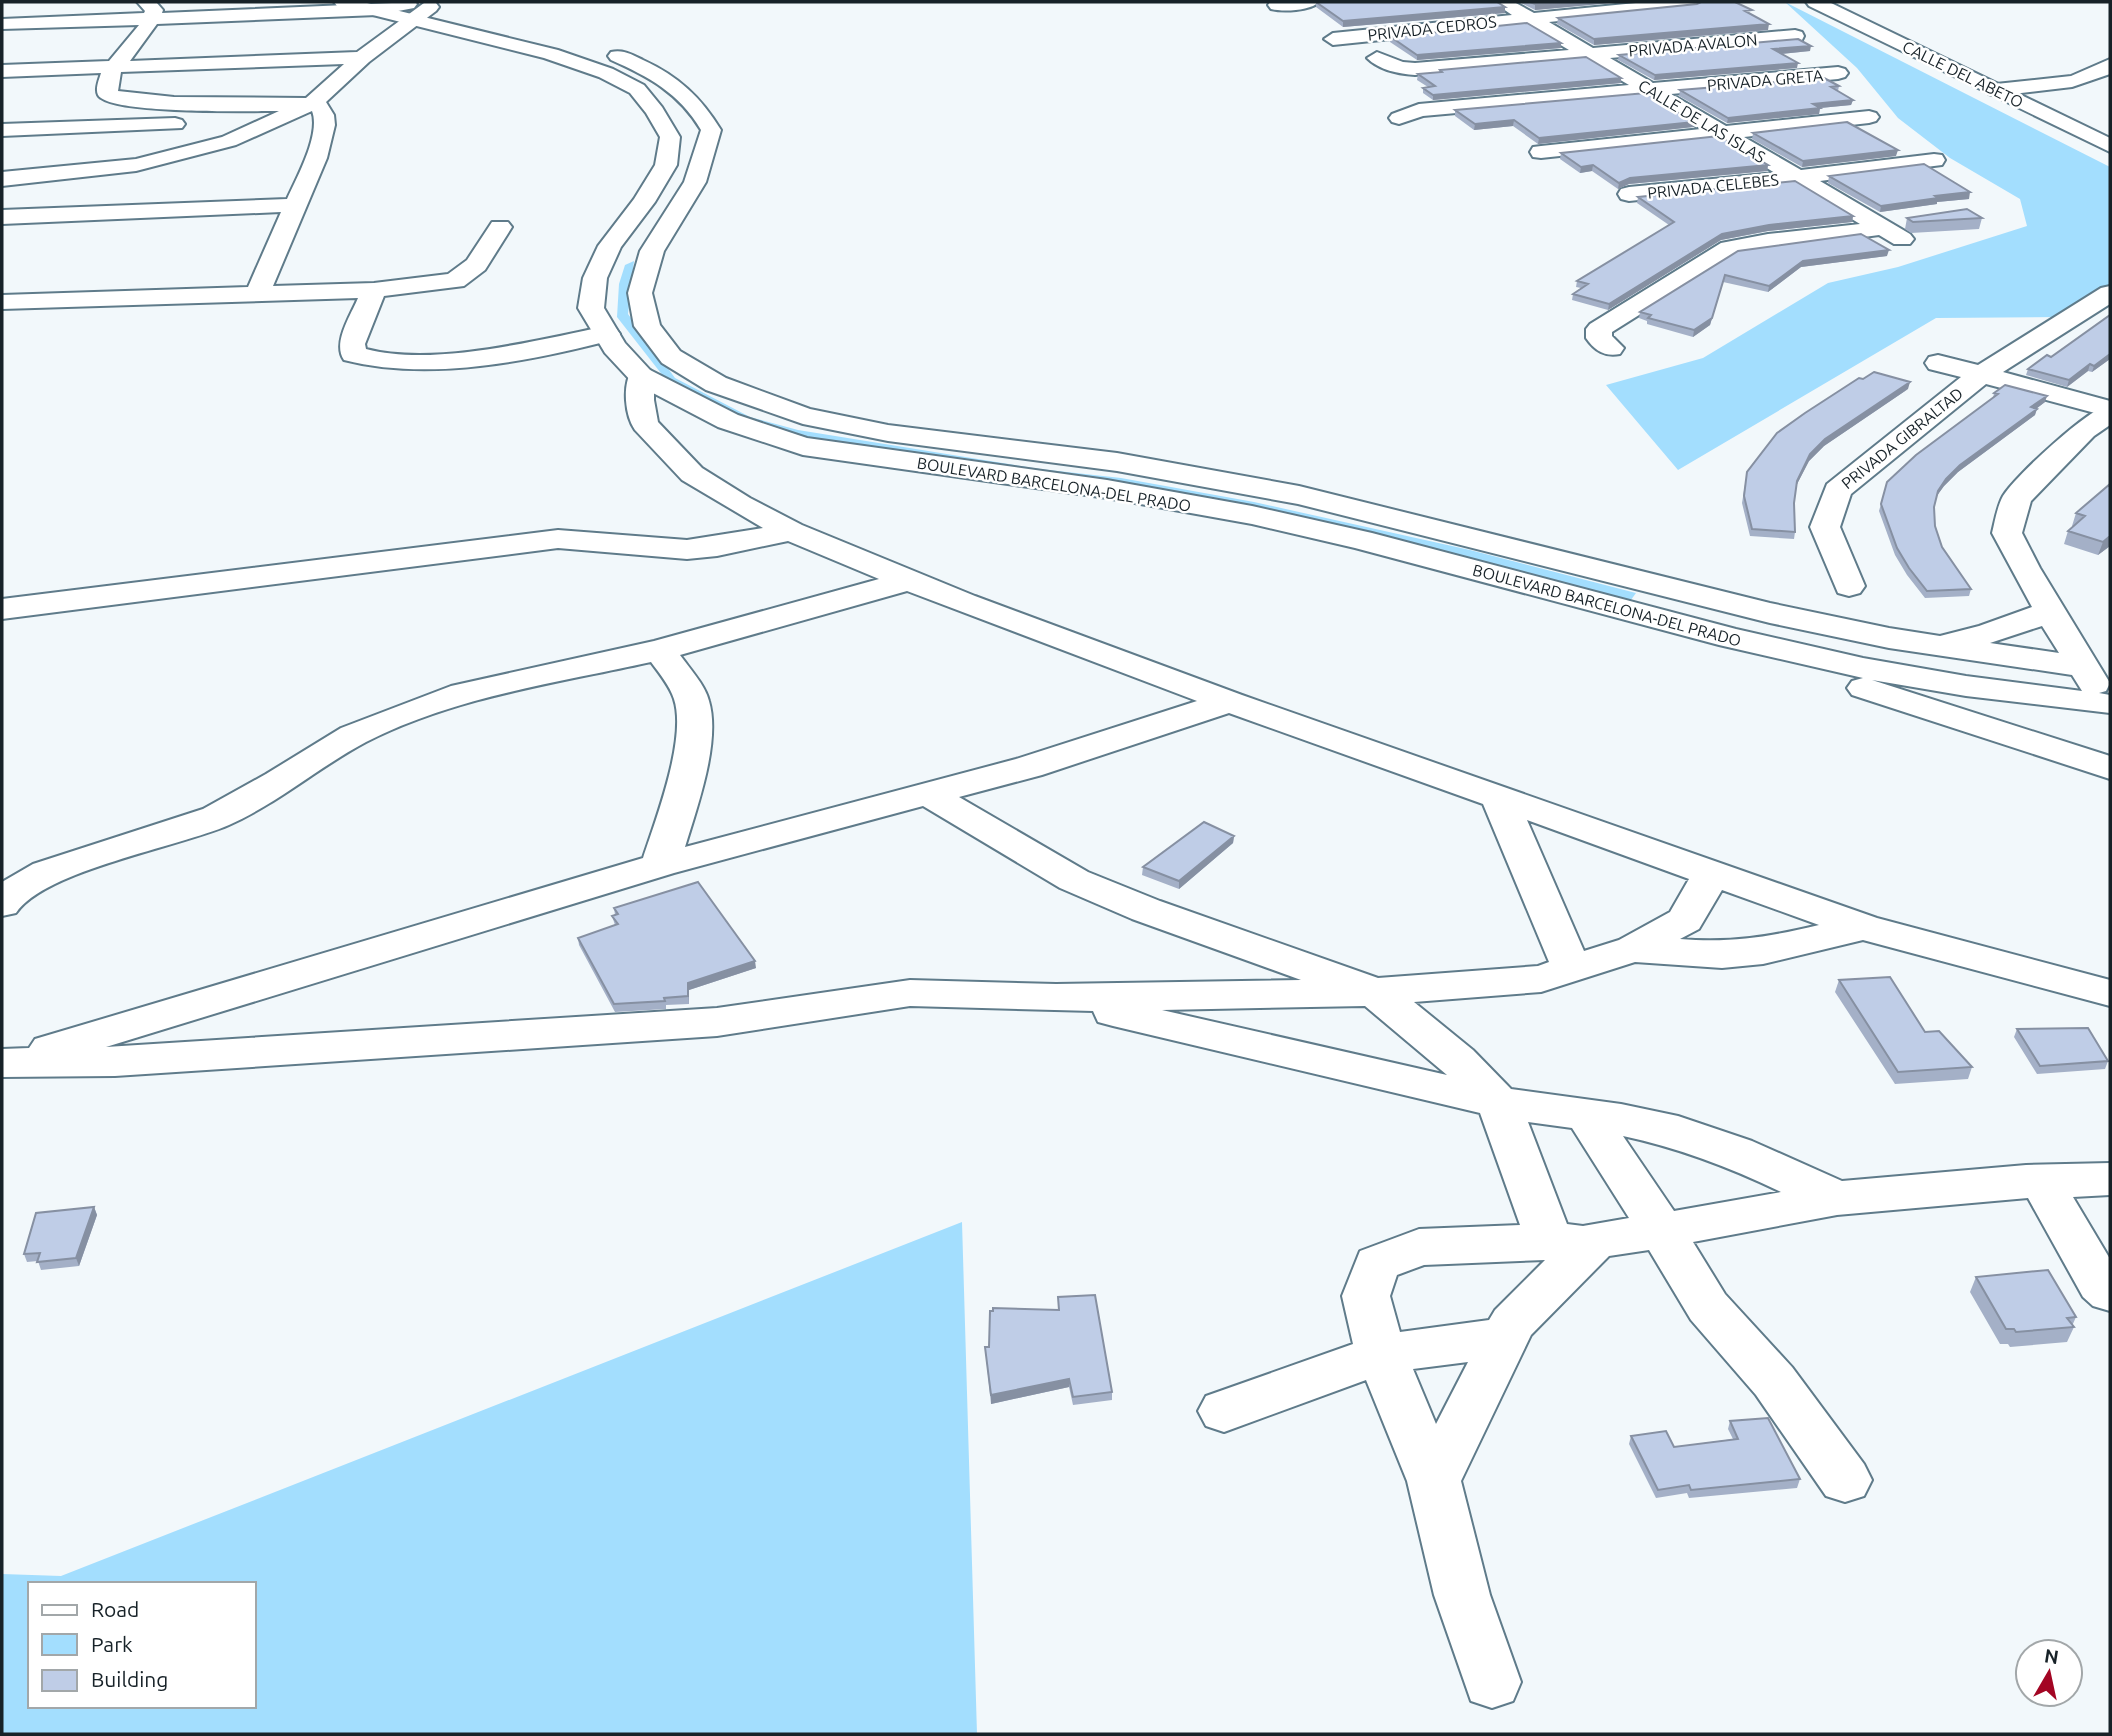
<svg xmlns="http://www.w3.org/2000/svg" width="2112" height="1736" font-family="Ubuntu,sans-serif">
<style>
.green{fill:#a3defe;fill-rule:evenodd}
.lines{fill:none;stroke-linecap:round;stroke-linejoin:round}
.minor-casing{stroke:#5f7b8a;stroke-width:4}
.major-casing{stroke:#5f7b8a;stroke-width:4}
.minor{fill:#fff;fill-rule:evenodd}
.major{fill:#fff;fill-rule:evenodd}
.wall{fill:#a4b0c7}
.shaded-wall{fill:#8690a2}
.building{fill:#bfcde7;stroke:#8690a2;stroke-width:2}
.labels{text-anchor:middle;stroke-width:5;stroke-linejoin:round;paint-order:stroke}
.far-street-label{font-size:16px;fill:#172228;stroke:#fff}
</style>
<rect width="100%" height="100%" fill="#f2f8fb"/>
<path class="green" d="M1785,2l325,165v121l-15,4 -32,25 -127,1 -258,152 -72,-85 97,-27 125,-75 70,-16 129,-41 -7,-27 -70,-41 -52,-40 -41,-50z
M634,261l-6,53 47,64 75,39 48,13 242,39 81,9 133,24 216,48 166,43 -8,11 -308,-81 -473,-76 -54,-12 -53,-16 -73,-38 -50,-64 2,-33 6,-19z
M962,1222l15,512h-975v-160l59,2zM30,1584h224v122h-224z"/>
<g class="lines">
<defs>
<path id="minor" d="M137,2h19l7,8 -1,3 253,-11 2,2 -3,4 -37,7 -220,9 -27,37 227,-9 67,-49h12l3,4 -3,4 -67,51 -43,40 8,13 1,10 -8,33 -54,128 101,-3 74,-9 19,-14 25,-38h16l4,5 -27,43 -21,16 -80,10 -19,48 1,5c68,18 172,-9 241,-23l9,3 4,5 -4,5c-85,22 -187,43 -272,21 -12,-17 7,-45 14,-62l-356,11v-14l246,-8 33,-75 -279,12v-14l285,-11c10,-22 34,-65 25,-88l-76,34 -100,26 -134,15v-14l134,-13 86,-22 57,-26c-31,0 -156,3 -178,-13 -8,-5 -2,-18 0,-25l-99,4v-12l107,-4 30,-36 -137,4v-10l142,-6 1,-2zM344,64l-38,34 -132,-1 -56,-6 3,-19z
M1270,2h49c-9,9 -36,10 -48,7l-3,-4z
M1493,2h21l20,11 112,-11h59l-9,5 -147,15 44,26 202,-18 7,2 2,4 -2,4 -7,2 -185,16 43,25 185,-16 7,2 3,4 -3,4 -7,2 -167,15 55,32 143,-15 7,2 3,4 -3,4 -7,2 -125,14 57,33 133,-16 8,1 3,5 -3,5 -8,1 -114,15 90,53 4,5 -4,5h-16l-15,-9 -143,19 -124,78v4l12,12 -4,6c-15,3 -25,-3 -34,-16v-9l4,-5 131,-81 47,-9 92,-10 -66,-40 -165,17 -8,-2 -3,-5 3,-5 8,-2 146,-14 -56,-34 -178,19 -8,-1 -3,-5 3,-5 8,-1 160,-17 -55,-33 -223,20 -24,8 -7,-2 -3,-4 3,-4 27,-10 210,-19 -43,-25 -171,15c-16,-1 -36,-5 -48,-17l10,-6 26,10 12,1 154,-13 -42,-25 -194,20 -9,-6 9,-6 179,-18z
M2110,59v15l-38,13 -76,9 -7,-2 -3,-4 3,-4 7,-2 75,-8z
M175,118l7,2 3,4 -3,4 -180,8v-12z
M2110,286v18l-107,68 107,29v16l-124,-33 -135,110 -11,33 25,59 -5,7 -11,3 -11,-3 -28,-66 17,-43 134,-107 -32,-8 -4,-6 4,-6 9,-2 40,10 123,-77z
M641,368l9,2 4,6v24l4,22 44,46 48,30 52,27 173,71 267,99 635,223 233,62v26l-247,-66 -100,24 -41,4 -87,-6 -94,30 -127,10 59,48 38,39 110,15 57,12 74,25 90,40 184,-16 84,-2v32l-37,2 37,62v52l-17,-5 -10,-9 -55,-99 -191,17 -144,27 32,52 67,73 72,97 8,16 -8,16 -19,6 -19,-6 -70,-101 -65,-75 -42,-70 -40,6 -78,79 -70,146 29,114 31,87 -8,19 -21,7 -21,-7 -37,-106 -27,-114 -41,-101 -142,52 -18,-6 -8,-15 8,-15 147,-52 -11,-48 18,-45 59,-22 101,-4 -40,-112 -367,-87 -15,-4 -5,-11 -183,-5 -193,30 -602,40 -113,1v-28l27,-1 6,-9 608,-181c13,-39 44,-120 31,-159 -4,-13 -15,-26 -23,-37 -95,21 -197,35 -285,80 -47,25 -88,61 -137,83 -50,22 -184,45 -213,88l-14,3v-34l31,-18 170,-55 63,-35 75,-46 110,-42 203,-45 225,-62 -91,-38 -71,15 -30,3 -129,-11 -556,71v-20l556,-69 129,10 76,-12 -81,-48 -47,-50c-10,-14 -13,-45 -3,-60zM907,591l290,110 -181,58 -331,88c12,-40 36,-105 24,-146 -4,-16 -19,-32 -29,-46zM1229,713l254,91 66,158 -11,4 -160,12 -218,-77 -72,-29 -129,-75 83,-22zM923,806l137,82 72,31 169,61 -245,4 -146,-4 -193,28 -611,39 568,-174zM1527,820l162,59 -19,33 -51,28 -35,11zM1722,890l97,35c-50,12 -88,18 -139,14l19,-10zM1365,1006l82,69 -285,-65zM1528,1122l44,6 57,90 -46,8 -16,-2zM1623,1136c56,12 106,31 158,56l-107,19zM1545,1260l-50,50 -6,10 -89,12 -10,-36 7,-21 27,-10zM1468,1362l-32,62 -23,-55z"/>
<path id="major" d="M334,2h29l195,48 55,19 31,16 18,22 18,30 -3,28 -22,37 -34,45 -14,31 -3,30 21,35 25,27 88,45 69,23 300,42 145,26 120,27 364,96 127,29 103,18 116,15 -10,-16 -183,-27 -119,-25 -472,-119 -181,-33 -229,-30 -85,-17 -97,-34 -44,-27 -28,-37 -6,-33 12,-42 44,-69 17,-52c-22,-37 -52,-53 -90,-70l-3,-4 3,-4c12,-3 22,3 32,8 35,16 58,37 78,70l-15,52 -42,69 -12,42 8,32 20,26 46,27 84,31 78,16 229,28 182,33 471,117 119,25 51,8 39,-10 53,-19 -40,-74c3,-12 5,-26 11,-37 12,-20 85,-87 107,-92v21l-16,11 -63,65 -9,32 18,35 70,115 -4,8 -7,2 11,2v18l-144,-17 -94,-16 238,76v23l-258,-84 -5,-7 5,-7 11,-3 -144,-33 -364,-97 -103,-24 -145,-26 -304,-43 -85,-28 -86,-45 -27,-29 -27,-45 5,-30 15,-32 36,-47 21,-34 5,-28 -14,-24 -16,-20 -31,-16 -55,-19 -207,-52zM2042,626l17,27 -69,-10z
M1806,2h23l281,136v14l-301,-146z"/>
</defs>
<use href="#minor" class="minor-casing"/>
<use href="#major" class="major-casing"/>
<use href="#minor" class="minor"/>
<use href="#major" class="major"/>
</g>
<path class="wall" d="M1316,2l189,11 -162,14 -27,-20z
M1519,2h103l-87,8z
M1697,4l55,11 16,15 -174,15 -37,-21 1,-6z
M1391,37l170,6v5l-144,12 -27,-18z
M1810,51l-29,3 16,14 -143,12 -36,-20 1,-5z
M1440,70l181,13 -188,17 -10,-7v-5l5,-1 -11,-7 1,-6 21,-2z
M1839,86l-1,5 15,9 -2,5 -31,3 -1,6 -92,9 -48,-27 1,-6z
M1455,110l238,17 -155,17 -25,-18 -39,4 -19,-14z
M1753,133l143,23 -94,11 -50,-28z
M1561,153l207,12 -1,6 -138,13 -11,5 -26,-18 -12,2 -20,-14z
M1829,176l140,23 -32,3v2l-57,8 -52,-29z
M1638,197l215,19 -1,6 -84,9 -47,9 -113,70 -36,-10 1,-6 8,-6 -5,-1 1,-6 92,-56 -32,-22z
M1907,218h75l-3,11 -68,4 -6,-4z
M1738,251l149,5 -86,11 -33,25 -45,-10 -13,43 -17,12 -46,-13v-3l-8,-3 1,-6z
M2110,315v44l-18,13 -4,-1 -21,16 -41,-12 2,-6 23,-12z
M1908,389l-84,57 -15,15 -13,25 -2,17 1,29 -1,7 -44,-3 -8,-33 5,-31z
M1994,393l51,9 -9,7 -1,6 -77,57 -14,14 -8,11 -2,10 1,19 7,21 29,42 -2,7 -44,2 -18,-23 -12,-20 -16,-44 8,-29 106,-84z
M2110,484v62l-12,9 -34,-11 4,-13 5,-5h-1l4,-13z
M1234,836l-1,7 -54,46 -37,-14 1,-8z
M614,908l142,60 -67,22v14l-23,1v4l-51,3 -36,-67 -1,-7 37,-13 -3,-9 3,-1z
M1839,980l86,52 47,35 -4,12 -73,5 -60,-92z
M2017,1029l91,32 -3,8 -68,5 -23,-37z
M94,1207l3,8 -18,51 -38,4 -3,-9 -11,1 -3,-8z
M1976,1277l100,40 -4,9 2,1 -7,15 -57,5 -2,-3h-8l-30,-52z
M1058,1297l54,95v8l-39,5 -4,-18 -78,17 -6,-57h4l69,-37z
M1730,1421l70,58 -3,9 -108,10 -2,-5 -31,5 -27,-54 2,-8 43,11 59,-8 -5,-10z"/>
<path class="shaded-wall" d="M1563,2h59l-87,8v-6z
M1505,7v6l-162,14v-6z
M1769,24l-1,6 -174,15v-6z
M1561,43v5l-144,12v-5z
M1811,46l-1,5 -38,4 1,-6z
M1798,63l-1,5 -143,12 1,-5z
M1621,78v5l-188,17v-5z
M1853,100l-2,5 -31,3 -1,6 -92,9 1,-5 85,-14z
M1514,120l-1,6 -39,4 1,-6z
M1694,122l-1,5 -155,17 1,-6z
M1898,150l-2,6 -94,11 1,-6z
M1593,165l-1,6 -12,2 1,-6z
M1768,165l-1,6 -138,13 -11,5 1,-6 11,-5z
M1970,192l-1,7 -32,3v2l-57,8 1,-6 54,-10z
M1853,216l-1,6 -84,9 -47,9 -113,70 1,-6 113,-70 47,-9z
M1889,250l-2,6 -86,11 -33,25 1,-6 34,-25z
M1725,275l-15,50 -17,12 1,-7z
M2110,354v5l-18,13 2,-6z
M2090,364l-2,7 -21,16 2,-7z
M1910,382l-2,7 -84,57 -15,15 -14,27 2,-7 13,-27 15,-15z
M2047,396l-2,6 -16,12 2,-7z
M2037,409l-2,6 -77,57 -14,14 -8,11 2,-6 8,-12 14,-14z
M2110,536v10l-12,9 5,-13z
M1234,836l-1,7 -54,46v-8z
M755,961l1,7 -67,22v14l-1,-21z
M94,1207l3,8 -18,51 -3,-8z
M1069,1379v8l-78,17v-9z"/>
<path class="building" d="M1316,2h181l8,5 -162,14z
M1530,2h33l-28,2z
M1701,2h34l17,8 -7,1 24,13 -175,15 -36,-21 139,-14z
M1527,23l34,20 -144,12 -26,-18z
M1798,39l13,7 -38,3 25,14 -143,12 -36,-20z
M1586,57l35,21 -188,17 -10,-7 12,-2 -17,-12 24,-2 -2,-2z
M1824,78l15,8 -8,1 22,13 -40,4 7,4 -92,10 -48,-28z
M1646,93l48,29 -155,16 -25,-18 -39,4 -20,-14z
M1847,122l51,28 -95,11 -50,-28z
M1719,136l49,29 -138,13 -11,5 -26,-18 -12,2 -20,-14z
M1924,164l46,28 -35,4 3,2 -57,8 -52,-30z
M1795,181l58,35 -84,9 -47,9 -113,70 -36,-10 15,-10 -11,-3 97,-59 -36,-25z
M1967,209l15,9 -69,4 -6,-4z
M1861,234l28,16 -86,11 -34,25 -44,-11 -13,43 -18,12 -46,-12 3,-3 -11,-3 98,-61z
M2110,315v39l-16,12 -4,-2 -21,16 -41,-11 19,-14 4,2z
M1874,372l36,10 -85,57 -15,15 -13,27 -3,22 1,29 -43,-3 -8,-33 3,-24 30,-39 28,-20 54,-35 4,1z
M2005,385l42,11 -16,11 6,2 -77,56 -14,14 -8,12 -4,16 1,19 7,21 29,42 -44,2 -18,-23 -12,-20 -16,-44 6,-22 29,-27 82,-61 -4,-1z
M2110,484v52l-7,6 -35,-11 17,-15 -9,-3z
M1204,822l30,14 -55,45 -36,-14z
M698,882l57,79 -67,22v13l-24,2 1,3 -51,3 -36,-66 40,-14 -6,-8 6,-2 -4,-6z
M1890,977l35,55 14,-1 33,36 -74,5 -59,-92z
M2088,1028l20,33 -68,5 -23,-37z
M94,1207l-18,51 -39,4 3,-9 -16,1 12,-41z
M2048,1270l28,47 -9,1 7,9 -58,5 -2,-3h-8l-30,-52z
M1095,1295l17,97 -39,5 -4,-18 -78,16 -6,-48h4l1,-36h3v-3l66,2 -1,-13z
M1768,1418l32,61 -109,11 -2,-5 -31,5 -27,-54 35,-5 8,16 64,-8 -8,-18z"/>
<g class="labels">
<g class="far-street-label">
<text transform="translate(1432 28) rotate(-6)" y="6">PRIVADA CEDROS</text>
<text transform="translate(1693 45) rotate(-5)" y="6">PRIVADA AVALON</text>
<text transform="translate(1963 74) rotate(26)" y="6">CALLE DEL ABETO</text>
<text transform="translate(1765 80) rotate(-5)" y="6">PRIVADA GRETA</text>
<text transform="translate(1702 121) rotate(31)" y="6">CALLE DE LAS ISLAS</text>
<text transform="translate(1713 186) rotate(-6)" y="6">PRIVADA CELEBES</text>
<text transform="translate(1902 438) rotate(-39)" y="6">PRIVADA GIBRALTAD</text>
<text transform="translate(1054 484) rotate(9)" y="6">BOULEVARD BARCELONA-DEL PRADO</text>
<text transform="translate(1607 605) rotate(15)" y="6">BOULEVARD BARCELONA-DEL PRADO</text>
</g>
</g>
<rect width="2112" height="1736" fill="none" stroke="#172228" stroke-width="7"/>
<rect x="28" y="1582" width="228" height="126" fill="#ffffff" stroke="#a2a7a9" stroke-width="2"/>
<rect x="42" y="1605" width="35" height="10" fill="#ffffff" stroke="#a2a7a9" stroke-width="2"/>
<text x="91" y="1617" font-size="21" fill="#172228">Road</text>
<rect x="42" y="1634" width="35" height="21" fill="#a3defe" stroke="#a2a7a9" stroke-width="2"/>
<text x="91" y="1652" font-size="21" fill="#172228">Park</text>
<rect x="42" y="1670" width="35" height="21" fill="#bfcde7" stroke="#a2a7a9" stroke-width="2"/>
<text x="91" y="1687" font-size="21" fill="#172228">Building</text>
<g transform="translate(2049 1673) rotate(9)"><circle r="33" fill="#ffffff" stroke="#a2a7a9" stroke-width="2"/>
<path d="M0-5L12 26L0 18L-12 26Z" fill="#a30523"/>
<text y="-10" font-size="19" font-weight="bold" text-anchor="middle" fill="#172228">N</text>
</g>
</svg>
